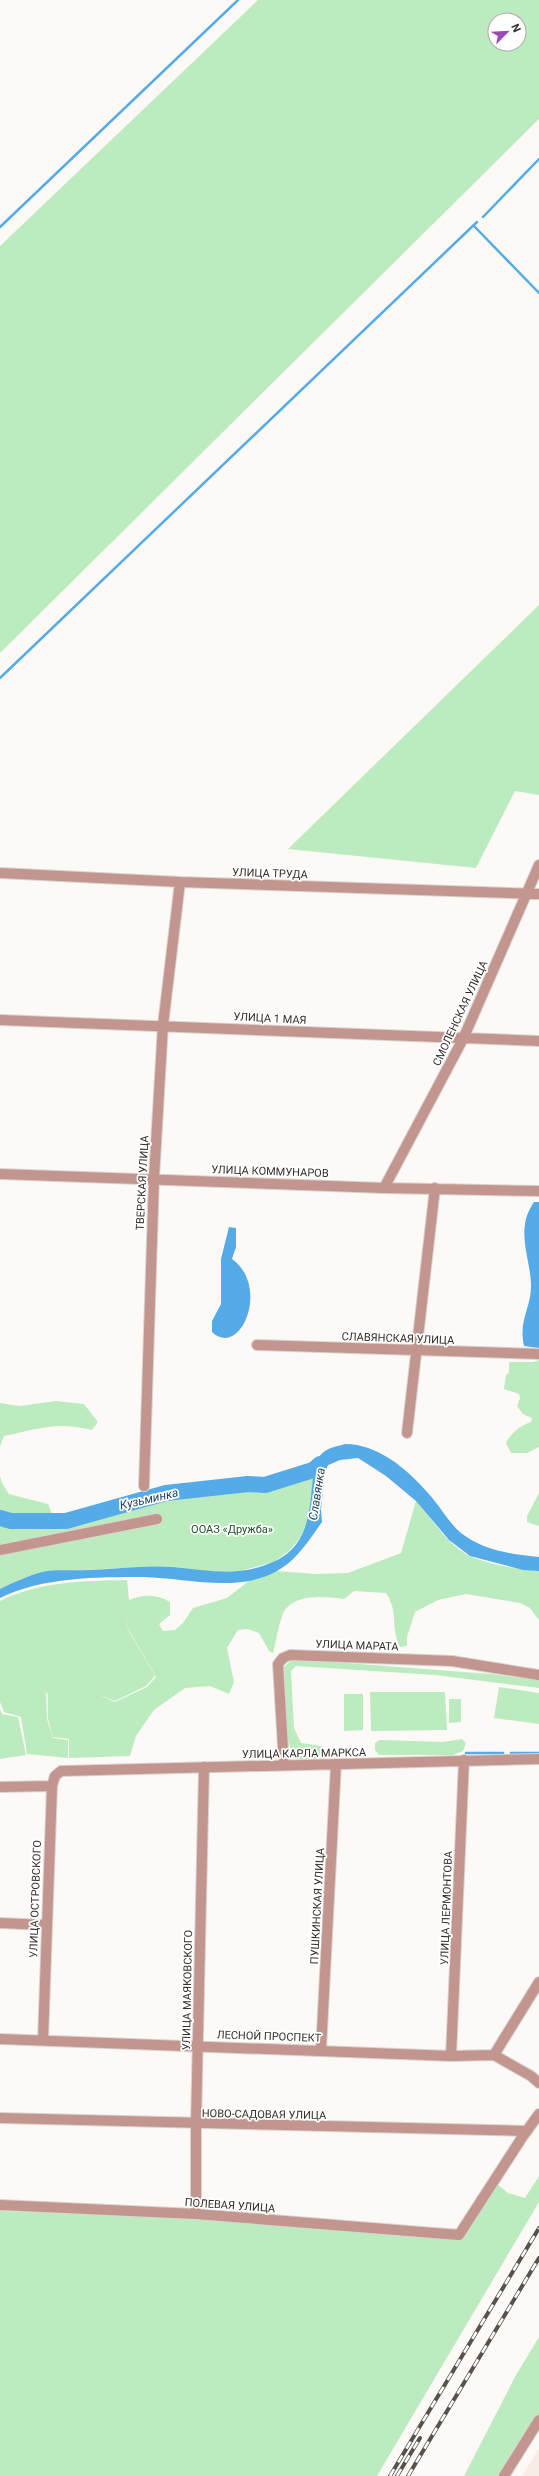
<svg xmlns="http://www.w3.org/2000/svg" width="539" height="2476" font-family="Roboto,sans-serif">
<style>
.built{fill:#f7ede5}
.green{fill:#bbebbf;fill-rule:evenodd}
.water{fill:#54abe7}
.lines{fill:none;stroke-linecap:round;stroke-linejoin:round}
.stream{stroke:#54abe7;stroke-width:2.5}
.river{stroke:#54abe7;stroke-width:16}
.minor-casing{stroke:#d9d4d1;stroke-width:12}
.minor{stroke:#c2968f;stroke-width:10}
.rail-casing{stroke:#58524d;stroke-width:4}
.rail{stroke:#fff;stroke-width:2.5;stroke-dasharray:8;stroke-linecap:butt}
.labels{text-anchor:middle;stroke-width:3.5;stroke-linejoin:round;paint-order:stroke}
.street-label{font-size:11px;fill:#342d28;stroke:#fff}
.park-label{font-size:11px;fill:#1c5126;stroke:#fff}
.water-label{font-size:12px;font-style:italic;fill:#1f445d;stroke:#fff}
</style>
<rect width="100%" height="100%" fill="#fdf9f6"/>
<path class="built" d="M539,2448v28h-17z"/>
<path class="green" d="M258,0h281v119l-539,534v-407zM495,20h24v24h-24z
M539,605v190l-24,-4 -39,77 -188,-19z
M539,1360v87l-12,6h-16l-5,-10c5,-10 15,-18 25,-21l1,-4 -9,-4 -6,-8 3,-8 -1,-4 -15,-5 2,-14 3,-2v-11h24z
M56,1401l28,3 14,18 -6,8c-35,-9 -54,-1 -88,6l-4,10v-43l19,3z
M313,1470v23l-5,28 -7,16 -12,14 -15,11 -41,11 -91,-6 -98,5 -44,17v-113l2,7 7,11 39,10 4,10 -4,7h18l100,-28 82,-9 17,1z
M539,1493v33l-12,-4v-6z
M416,1501c16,18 32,45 54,55 20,9 47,13 69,15v49l-9,-12 -10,-5 -54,-9 -28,6 -23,12 -8,25v9l-7,1c-10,-21 -1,-35 -14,-54l-32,-2 -10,8c-20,-3 -54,-6 -62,17 -4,12 -6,25 -9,37l-4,-2 -10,-18 -11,-4 -10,1 -11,18 7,34 -5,12 -19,-8 -25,2 -31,22 -18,26 -6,20 -61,2v-19l-16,-2 -5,-18v-24l-2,-3 1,27 6,19 15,2v18l-41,-4 -6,-37 -17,-5 -4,-10v-101c40,-20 83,-20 127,-21l2,20c15,-6 28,-6 41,2v13l-11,9 4,7 12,-1 8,-7 10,-15 34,-10 23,-18 25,-9 42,3 31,-1 53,-20zM122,1610l7,20 27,47 -9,10 -32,15 -18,-8 18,7 31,-15 9,-10 -26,-45z
M293,1659l198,15 48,6v8l-104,-13 -139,-9 -5,5 3,57 7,15 20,3 7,8 -2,5h-29l-6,-7 -3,-13 -4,-72z
M499,1687l40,6v31l-45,-6z
M370,1692h75l2,38 -76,1z
M344,1694h19v36l-19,1z
M449,1699h12v23l-12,1z
M0,1709l2,5 16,3 8,38 -26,4z
M462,1739l4,4 -3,8 -10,4h-74l-4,-5v-7l5,-3 63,2z
M539,2176v26l-162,274h-377v-265l466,18 31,-45 11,9 17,5z
M539,2337v77l-38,62h-37l52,-101z"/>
<path class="water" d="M534,1202h5v146l-15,-2c-6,-27 8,-38 7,-63 -1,-19 -9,-40 -6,-59 1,-8 5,-16 9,-22z
M229,1227l7,1v19l-4,12c39,28 8,100 -20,73v-11l9,-17v-45z
M345,1444c33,0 62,25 83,49 12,13 20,29 33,40 21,17 53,22 78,24v14l-16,-1 -53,-14 -21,-16 -33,-39 -30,-25 -28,-18 -18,2 -14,6 -5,43 1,13c-8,11 -16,24 -26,34 -40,43 -103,22 -153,21 -47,0 -100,0 -143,21v-9c14,-7 28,-13 42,-17 14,-3 31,-1 46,-2 28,-1 56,-5 84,-3 37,3 65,11 101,-5 55,-23 27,-96 52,-111 6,-4 14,-5 20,-7z"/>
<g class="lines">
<path class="stream" d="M483,217l56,-58
M474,226l65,67
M0,227l238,-227
M0,678l477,-456
M466,1753h37
M511,1753h28"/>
<path class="river" d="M0,1518l11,3h55l100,-28 82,-9 17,1 48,-15 7,-6"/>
<defs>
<path id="minor" d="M0,873l180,9 359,12
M0,1020l539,21
M0,1174l384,14 155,3
M384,1188l79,-149 76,-174
M257,1345l282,9
M407,1433l28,-245
M144,1486l10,-308 9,-153 17,-143
M0,1550l157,-31
M284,1765l-6,-101 5,-6 7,-3 162,6 87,14
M0,1787l52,-1
M0,1923l46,2
M0,2039l451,17 43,-1 37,21 8,7
M43,2040l9,-254 3,-10 6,-5 478,-12
M321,2050l15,-286
M494,2055l45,-73
M451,2056l13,-296
M0,2118l527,13
M0,2205l196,9 263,21 64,-99 16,-22
M196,2214v-90l8,-357
M504,2476l35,-56"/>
</defs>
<use href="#minor" class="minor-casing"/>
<use href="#minor" class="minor"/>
<defs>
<path id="rail" d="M390,2476l149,-248
M397,2476l23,-38
M408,2476l131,-218"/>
</defs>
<use href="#rail" class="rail-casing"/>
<use href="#rail" class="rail"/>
</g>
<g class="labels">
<g class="street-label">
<text transform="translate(270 873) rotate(2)" y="4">УЛИЦА ТРУДА</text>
<text transform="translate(460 1013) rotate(-65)" y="4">СМОЛЕНСКАЯ УЛИЦА</text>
<text transform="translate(270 1018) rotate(3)" y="4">УЛИЦА 1 МАЯ</text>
<text transform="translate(270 1171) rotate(2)" y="4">УЛИЦА КОММУНАРОВ</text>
<text transform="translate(142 1183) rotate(-87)" y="4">ТВЕРСКАЯ УЛИЦА</text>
<text transform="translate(398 1338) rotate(2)" y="4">СЛАВЯНСКАЯ УЛИЦА</text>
<text transform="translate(357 1645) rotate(2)" y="4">УЛИЦА МАРАТА</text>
<text transform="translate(304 1753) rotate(-1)" y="4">УЛИЦА КАРЛА МАРКСА</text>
<text transform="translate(35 1899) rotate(-88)" y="4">УЛИЦА ОСТРОВСКОГО</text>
<text transform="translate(317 1906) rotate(-87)" y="4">ПУШКИНСКАЯ УЛИЦА</text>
<text transform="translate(446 1908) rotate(-88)" y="4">УЛИЦА ЛЕРМОНТОВА</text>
<text transform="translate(187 1990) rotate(-89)" y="4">УЛИЦА МАЯКОВСКОГО</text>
<text transform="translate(269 2036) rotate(2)" y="4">ЛЕСНОЙ ПРОСПЕКТ</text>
<text transform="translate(264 2114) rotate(1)" y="4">НОВО-САДОВАЯ УЛИЦА</text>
<text transform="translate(230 2205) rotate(4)" y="4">ПОЛЕВАЯ УЛИЦА</text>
</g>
<g class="park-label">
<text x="232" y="1533">ООАЗ «Дружба»</text>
</g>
<g class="water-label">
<text transform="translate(317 1494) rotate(-81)" y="4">Славянка</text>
<text transform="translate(149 1499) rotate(-13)" y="4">Кузьминка</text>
</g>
</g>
<g transform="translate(507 32) rotate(66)"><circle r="19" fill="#ffffff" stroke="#aeaba9"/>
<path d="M0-3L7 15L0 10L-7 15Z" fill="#9e48b5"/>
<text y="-6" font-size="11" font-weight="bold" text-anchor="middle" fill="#342d28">N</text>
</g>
</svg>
